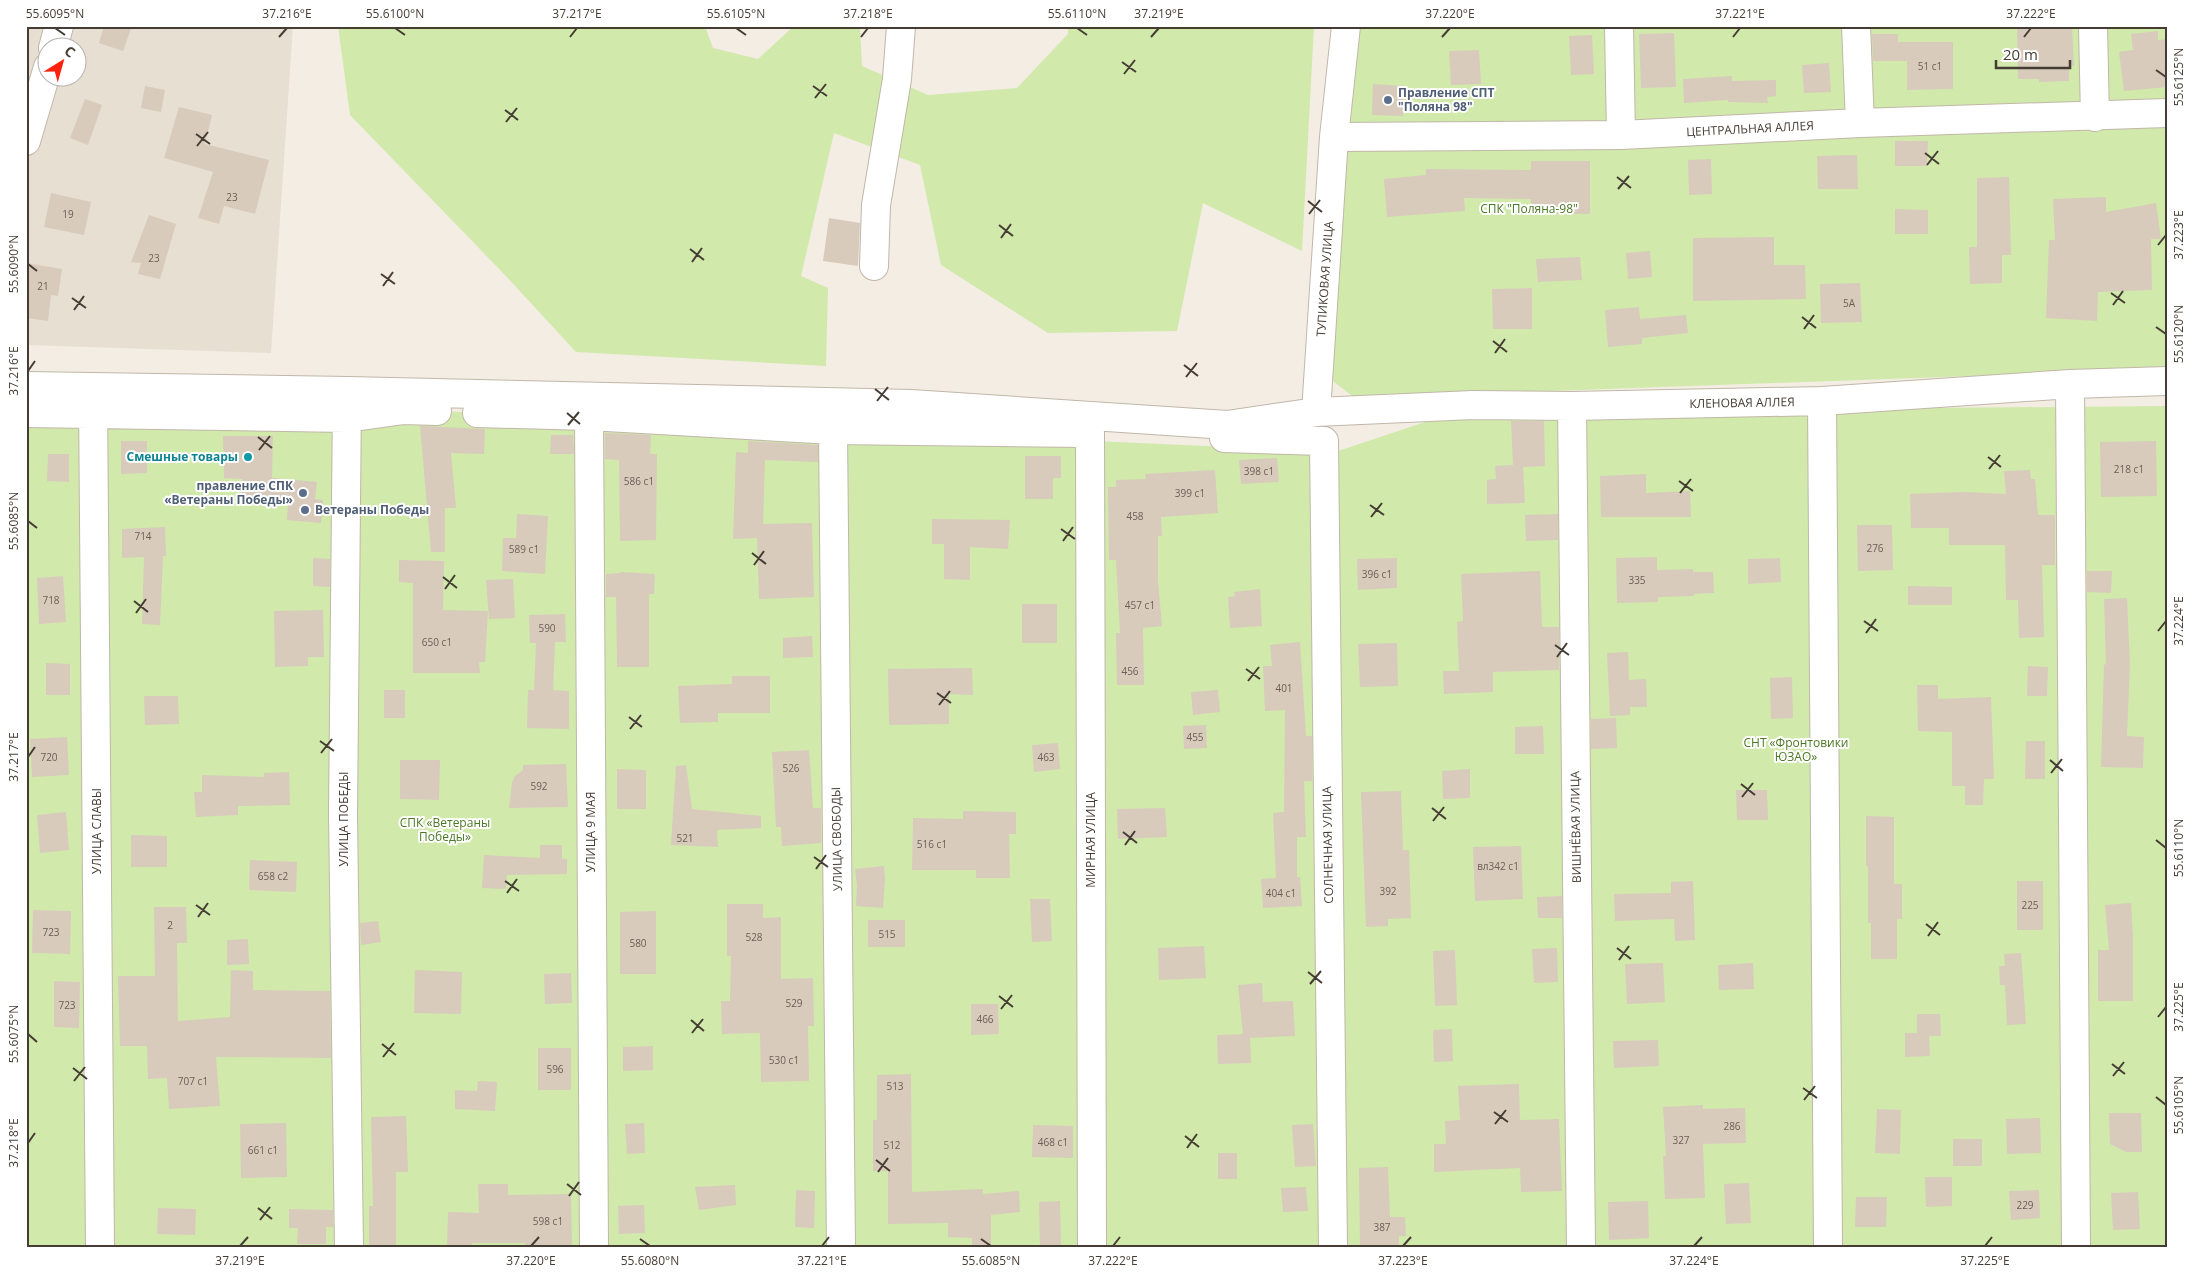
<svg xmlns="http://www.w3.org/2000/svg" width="2193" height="1274" font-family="'Open Sans',sans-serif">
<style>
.residential{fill:#e7dfd2;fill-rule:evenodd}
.green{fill:#d1e9ab}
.building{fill:#d8cbbc}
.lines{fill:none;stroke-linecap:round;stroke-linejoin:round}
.minor-casing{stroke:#c1b7a9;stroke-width:30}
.minor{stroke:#fff;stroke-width:28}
.ticks{fill:none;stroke:#453d34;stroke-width:2}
.service-dot{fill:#5c6f8a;stroke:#fff;stroke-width:2}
.culture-dot{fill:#0f9aa8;stroke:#fff;stroke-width:2}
.labels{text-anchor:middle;stroke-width:4;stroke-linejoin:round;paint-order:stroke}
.number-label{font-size:10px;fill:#6a6056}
.service-label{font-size:12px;font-weight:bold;fill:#4e5e75;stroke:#fff;text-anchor:start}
.street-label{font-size:12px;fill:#453d34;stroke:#fff}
.park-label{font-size:12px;fill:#4b7825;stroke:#fff}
.culture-label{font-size:12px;font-weight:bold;fill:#0d838f;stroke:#fff;text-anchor:end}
.neatline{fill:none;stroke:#453d34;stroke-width:2}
.ticks-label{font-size:12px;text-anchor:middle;fill:#453d34}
</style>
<rect width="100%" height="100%" fill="#f3ede4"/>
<path class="residential" d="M26,26h267l-22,327 -245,-8zM48,48h30v30h-30z"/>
<path class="green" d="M338,26h367l8,22 45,11 36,-33h66l2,40 66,29 89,-7 51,-54v-8h246l-12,225 -99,-48 -26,128 -129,2 -107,-68 -21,-100 -86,-32 -33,143 27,12 -2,78 -250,-14 -71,-77 -155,-160z
M1354,26h813v343l-812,29 -21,-16 -5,-14z
M264,403l1071,49 120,-40 712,-6v842h-2141v-844z"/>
<path class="building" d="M104,26h28l-9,25 -24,-8z
M2017,26h55l2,40h-5v15l-30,1v-3h-21z
M2158,31v9l9,-1v48l-43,4 -5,-39 14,-2 -2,-16z
M1674,33l2,54 -35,1 -2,-54z
M1872,34h26v8h55v47l-46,1v-29h-34z
M1592,35l2,39 -23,1 -2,-39z
M1479,50l2,34 -30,1 -2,-34z
M1829,63l2,29 -27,1 -2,-28z
M1732,76v5l44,-1v16l-9,1 1,6 -40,-1v-2l-44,3 -1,-24z
M1373,84l31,2 -1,30 -31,-1z
M145,86l20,4 -4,22 -20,-4z
M85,99l17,6 -14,40 -18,-7z
M179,107l33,8 -7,29 64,16 -14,54 -31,-8 -5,18 -21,-6 15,-46 -49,-14z
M1895,141h33l-1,25h-32z
M1857,155l1,34h-40l-1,-33z
M1711,159l1,35 -23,1 -1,-35z
M1531,161h59v53h-59v-15l-67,-1 1,13 -78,6 -3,-38 42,-4v-6l105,1z
M2009,177l2,78h-9v28l-32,1 -1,-37h8v-69z
M51,193l40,9 -7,33 -40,-8z
M2106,197v15l50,-9 5,36h-10l1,51 -54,2 -1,29 -51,-3 3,-78h6l-2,-41z
M1895,209l33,1v24h-33z
M149,215l27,9 -16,55 -22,-5 3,-11 -10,-1z
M829,218l31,5 -2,43 -35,-5z
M1774,237v28h31l1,34 -113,2v-63z
M1650,251l2,26 -24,2 -2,-26z
M1580,257l2,23 -44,2 -2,-23z
M26,263l36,6 -4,27 -7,-1 -3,26 -22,-3z
M1860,283l2,39 -41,1 -1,-39z
M1532,288v41h-39l-1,-40z
M1639,307l1,12 46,-4 2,18 -46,5v6l-34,3 -3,-37z
M1511,421h33l1,45 -22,1 2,36 -38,1v-24l9,-1 -1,-13 18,-1z
M420,426l65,3 -1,25 -33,-1 5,55h-11v44h-14z
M605,433l46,2 -1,19h7l-1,86 -36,1 -1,-81 -14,-1z
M551,435h22l1,19h-24z
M223,436h50l-1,42 45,4 -2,17 8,1 -2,23 -34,-3 1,-17h-46v-24l-18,-1z
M121,441h26v32l-26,1z
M748,441l70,4v17l-53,-2 -2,64 49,-1 2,74 -55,2 -2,-61 -24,1 3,-87 12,1z
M2156,441l1,55 -56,1 -1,-55z
M48,454h21v28l-22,-1z
M1025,456h36v22h-8v21h-28z
M1277,458l2,24 -38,2 -2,-24z
M1215,470l3,43 -57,4 1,19h-4v45l4,45 -19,2 1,57h-27l-1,-52h4l-4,-73h-7l-1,-73h8v-7l30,-1 -1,-5z
M2030,470l1,9h4l3,36h17v50h-13l2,72 -25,1 -1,-38h-12l-1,-55h-56v-17h-38l-1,-34 53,-2 43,2 -2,-23z
M1646,474v19l44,-2 1,26h-90l-1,-41z
M517,514l31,2 -3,58 -43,-3 1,-33h13z
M1558,514v26l-32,1 -1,-26z
M932,519l78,1 -2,29 -38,-2v33l-26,-1v-35h-12z
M1857,525h35l1,45 -35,1z
M165,527l1,29h-3l-3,69 -18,-1 2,-67 -22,1v-29z
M1657,557v13l36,-1v3h20l1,21 -20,1v2l-36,1v5l-41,1 -1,-45z
M313,558l17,1v28l-17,-1z
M1397,558v30l-39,2 -1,-31z
M1780,558l1,24 -33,2v-25z
M399,560l45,1 -1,49 45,1 -3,51h-6l1,11h-67v-90l-14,-1z
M1540,571l2,56h17v43l-66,2v20l-49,2 -1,-23h16l-2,-49 6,-1 -2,-47z
M2087,571h25l-1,22 -24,-1z
M620,572l35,2 -1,20h-5v73h-32l-1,-70h-10v-23l14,-1z
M63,576l3,46 -27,2 -2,-46z
M513,579l2,39 -26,1 -3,-39z
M1908,586l44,1v18h-44z
M1260,589l2,37 -32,2 -2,-31 7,-1 -1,-4z
M2127,598l3,66 -3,72 17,1 -1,31 -42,-1 3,-103 2,1 -2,-66z
M1022,604h35v39h-35z
M323,610l1,47h-16v9l-33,1 -1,-56z
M565,614l1,28h-11l-2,48 16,1v38l-42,-1 1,-38h6l2,-47h-6l-1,-28z
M812,636l1,21 -30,1v-20z
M1300,642l6,94h6v45h-8l2,56h-9v40h3l2,29 -39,2 -2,-29 15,-1 -3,-65 11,-1 1,-102 -20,1 -2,-45h9l-2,-21z
M1397,643l1,43 -38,1 -2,-43z
M1628,652l1,28 17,-1 1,28h-17v8l-20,1 -3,-63z
M46,663l24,1v31h-24z
M2028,666l20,1 -1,29h-20z
M972,668l1,27 -24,-1v30l-60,1 -1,-56z
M732,676h38v37h-52v9l-38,1 -2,-37 54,-2z
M1792,677l1,41 -22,1 -1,-41z
M1917,685h21v14l53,-2 3,82h-10l-1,26h-18v-19h-13v-54l-34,-1z
M384,690h21v28h-21z
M1218,690l2,22 -27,3 -2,-23z
M144,696h34l1,28 -34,1z
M1616,718l1,30 -26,1v-30z
M1206,725l1,23 -23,1 -1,-23z
M1543,726l1,28h-29v-27z
M67,737l2,38 -37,2 -2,-38z
M2026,741h19v38h-20z
M1058,743l2,26 -26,3 -2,-27z
M809,750l4,58h8v35l-39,3 -1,-19h-5l-4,-75z
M400,760h40l-1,40 -39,-1z
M566,764l2,43 -59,1 3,-26 3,-6 8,-6v-5z
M686,765l6,44 69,7v12l-44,2 1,17 -47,-2 5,-79z
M617,769l29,1v39h-29z
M1470,769v29l-27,1 -1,-28z
M289,772l1,33 -52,1v9l-42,2 -2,-25h8v-17l62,2v-4z
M1736,790h31l1,30h-31z
M1401,791l2,59h6l2,68 -23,1v7l-22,1 -5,-135z
M1165,808l2,29 -49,2 -1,-30z
M963,811l53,1v22h-7l1,44h-34v-8h-64l1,-52 50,1z
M66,812l3,38 -29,3 -3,-38z
M1866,816l28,1v67h8v35h-5v40h-26v-36h-3v-57h-2z
M131,835l36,1v31h-36z
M540,845h22v14h5v15l-60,1 -1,14 -24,-1 2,-33 56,3z
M1521,846l2,53 -48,2 -2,-54z
M250,860l47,2 -1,30 -47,-2z
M884,866l1,13 -2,29 -27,-2 1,-21 -2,-16z
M1693,881l2,59 -20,1 -1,-22 -59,2 -1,-27 57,-1v-11z
M2017,881h26v49h-26z
M1562,896v22h-24l-1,-21z
M1030,899h20l2,42 -20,1z
M2131,903l2,34v64h-35v-51h11l-4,-45z
M727,904h36v14l18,-1v62l32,-1 1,48h-6l1,55 -48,1 -1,-49 -38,1 -1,-33h9l1,-45h-4z
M154,907h32l1,36h-10l1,78 52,-4 1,-47 22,1v19l77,1 1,67 -115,-1 4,49 -51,3 -2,-31 -19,1 -1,-33h-27l-2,-70h37z
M33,910l38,1 -1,43 -38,-1z
M656,911v63h-36v-62z
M868,920h37v27h-37z
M378,921l3,21 -20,3 -1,-22z
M248,939l1,25 -22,1v-25z
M1204,946l2,32 -47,2 -1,-32z
M1557,948l1,34 -24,1 -2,-34z
M1455,950l2,55 -22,1 -2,-55z
M2021,953l5,71 -19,1 -2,-40h-5l-1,-19h6l-1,-12z
M1663,963l2,39 -38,2 -2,-40z
M1753,963l1,26 -35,1 -1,-25z
M415,970l47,2 -1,42 -47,-1z
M571,973l1,30 -27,1 -1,-30z
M54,981l26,1 -1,46 -25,-1z
M1262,983l1,19 30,-1 2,35 -45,2 1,25 -33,1 -1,-29 26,-1 -5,-49z
M971,1004h27l1,30 -28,1z
M1917,1014h23l1,22h-12l1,20 -25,1v-24h12z
M1452,1029l1,32 -19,1 -1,-32z
M1658,1040l1,26 -45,2 -1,-27z
M653,1046v24l-30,1v-24z
M538,1048h33v42h-33z
M911,1074l1,118 71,-3v5l36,-3 1,21 -29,3v33h-19v-10l-24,-1v-14l-60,1v-53h-15v-51h4v-45z
M478,1081l19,1 -2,29 -40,-2v-19l22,1z
M1519,1084l1,36 39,-1 3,72 -41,1 -1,-24 -86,4v-28h12l-1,-23 15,-1 -2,-34z
M1703,1105v4l42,-1 1,35 -43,1 2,54 -40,1 -2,-43h3l-3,-49z
M1877,1109l24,1 -1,44 -25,-1z
M2109,1113h32l1,39h-16l-16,-8z
M406,1116l2,56h-12v76h-27v-42h4l-2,-89z
M2040,1118l1,35 -34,1 -1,-35z
M286,1123l1,54 -46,1 -1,-54z
M644,1123l1,30 -18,1 -2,-30z
M1313,1124l3,42 -21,1 -3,-42z
M1033,1125l40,1v32l-41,-1z
M1953,1139h29v27h-29z
M1218,1153h19v26h-19z
M1388,1167l2,50h15l1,19h-7v12h-39l-1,-80z
M1925,1177h27v29l-26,1z
M1749,1183l2,40 -25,1 -2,-40z
M478,1184h30v11l63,-1 1,53 -47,1v-5h-53v5h-25l1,-36 31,1z
M735,1185l1,20 -37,5 -4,-23z
M1306,1187l2,24 -25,1 -2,-24z
M796,1190l19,1 -1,37 -19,-1z
M2039,1190l1,28 -29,2 -2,-29z
M2138,1192l2,37 -27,1 -2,-37z
M1856,1197h31l-1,30h-31z
M1060,1201l1,47h-21l-1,-46z
M1648,1201l1,37 -40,2 -1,-38z
M644,1205l1,28 -26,1 -1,-28z
M158,1208l38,1 -1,26 -38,-1z
M289,1209l44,1v17h-7v17h-29l1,-16h-9z"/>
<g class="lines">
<defs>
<path id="minor" d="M1619,26l2,109
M1856,26l4,97
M2093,26l2,91
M53,48l6,-22
M1334,137l287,-2 239,-12 307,-10
M26,141l22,-74
M874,266l2,-61 21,-126 4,-53
M2070,384l6,864
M26,386l322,5 563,13 316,21 89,-13 157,-7 99,1 250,-5 248,-17 97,-3
M93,397l7,851
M347,400l-4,415 6,433
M1822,401l6,847
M1572,406l9,842
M1316,412l18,-275 12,-111
M26,413l321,5 57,-8 33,1
M477,413l112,3 244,14 253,3
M589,416l5,832
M833,430l8,818
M1090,433l2,815
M1224,438l100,3 9,807"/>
</defs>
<use href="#minor" class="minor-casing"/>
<use href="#minor" class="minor"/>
</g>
<path class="ticks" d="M55,28l10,7M395,28l10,7M736,28l10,7M1077,28l10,7M279,37l8,-9M570,37l7,-9M861,37l7,-9M1151,37l8,-9M1442,37l8,-9M1733,37l7,-9M2024,37l7,-9M1122,62l14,10M2156,70l10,7M1124,74l11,-14M813,86l14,10M815,98l11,-14M505,110l13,10M506,122l11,-14M196,134l14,10M197,146l11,-14M1925,153l14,11M1927,165l11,-14M1617,177l14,11M1618,189l11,-13M1308,201l14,11M1309,214l11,-14M999,225l14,11M1001,238l10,-14M2158,245l8,-10M690,249l14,11M692,262l10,-14M28,264l9,7M381,274l14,10M383,286l10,-14M2111,293l14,10M72,298l14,10M2113,305l10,-14M74,310l10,-14M1802,317l14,11M2156,327l10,7M1804,329l10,-14M1493,341l14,11M1495,353l10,-14M1184,365l14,11M28,371l7,-10M1186,377l11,-14M875,389l14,11M877,401l11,-14M567,413l13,11M568,425l11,-13M258,437l14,11M259,450l11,-14M1988,457l13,10M1989,469l11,-14M1679,481l14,10M1680,493l11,-14M1370,505l14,10M1371,517l11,-14M28,521l9,7M1061,529l14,10M1063,541l10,-14M752,553l14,11M754,565l10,-14M443,577l14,11M445,589l10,-14M134,601l14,11M136,613l10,-14M1864,621l14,10M2158,631l8,-10M1866,633l10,-14M1555,645l14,10M1557,657l10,-14M1246,669l14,10M1248,681l11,-14M937,693l14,10M939,705l11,-14M629,717l13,10M630,729l11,-14M320,741l14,10M321,753l11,-14M28,757l7,-10M2050,760l13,11M2051,773l11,-14M1741,784l14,11M1742,797l11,-14M1432,808l14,11M1433,821l11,-14M1123,832l14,11M2156,840l10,8M1125,845l10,-14M814,857l14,10M816,869l10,-14M505,881l14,10M507,893l10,-14M196,905l14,10M198,917l10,-14M1926,924l14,11M1928,936l10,-14M1617,948l14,11M1619,960l10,-14M1308,972l14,11M1310,984l11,-13M999,996l14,11M1001,1009l11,-14M2158,1017l8,-10M691,1020l13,11M692,1033l11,-14M28,1034l9,8M382,1044l14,11M383,1057l11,-14M2112,1064l13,10M73,1068l14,11M2113,1076l11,-14M74,1081l11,-14M1803,1088l14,10M2156,1097l10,8M1804,1100l11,-14M1494,1112l14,10M1495,1124l11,-14M1185,1136l14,11M28,1143l7,-10M1187,1148l10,-14M876,1160l14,11M878,1172l10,-14M567,1184l14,11M569,1196l10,-14M258,1208l14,11M260,1220l10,-13M640,1239l10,7M981,1239l10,7M240,1246l8,-9M531,1246l8,-9M822,1246l7,-9M1113,1246l7,-9M1403,1246l8,-9M1694,1246l8,-9M1985,1246l7,-9"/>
<g class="service-dot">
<circle cx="1388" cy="100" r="5"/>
<circle cx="303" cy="493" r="5"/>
<circle cx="305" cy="510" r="5"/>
</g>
<circle class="culture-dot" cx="248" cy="457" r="5"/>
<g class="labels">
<g class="number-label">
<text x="1930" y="70">51 с1</text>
<text x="232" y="201">23</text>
<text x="68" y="218">19</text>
<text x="154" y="262">23</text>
<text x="43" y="290">21</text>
<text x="1849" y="307">5А</text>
<text x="2129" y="473">218 с1</text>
<text x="1259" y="475">398 с1</text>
<text x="639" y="485">586 с1</text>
<text x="1190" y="497">399 с1</text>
<text x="1135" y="520">458</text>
<text x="143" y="540">714</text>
<text x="1875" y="552">276</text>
<text x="524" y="553">589 с1</text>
<text x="1377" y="578">396 с1</text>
<text x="1637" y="584">335</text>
<text x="51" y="604">718</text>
<text x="1140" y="609">457 с1</text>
<text x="547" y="632">590</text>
<text x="437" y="646">650 с1</text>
<text x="1130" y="675">456</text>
<text x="1284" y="692">401</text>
<text x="1195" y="741">455</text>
<text x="49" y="761">720</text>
<text x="1046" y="761">463</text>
<text x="791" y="772">526</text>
<text x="539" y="790">592</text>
<text x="685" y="842">521</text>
<text x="932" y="848">516 с1</text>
<text x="1498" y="870">вл342 с1</text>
<text x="273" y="880">658 с2</text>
<text x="1388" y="895">392</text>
<text x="1281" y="897">404 с1</text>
<text x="2030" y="909">225</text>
<text x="170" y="929">2</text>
<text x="51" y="936">723</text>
<text x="887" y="938">515</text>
<text x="754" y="941">528</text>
<text x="638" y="947">580</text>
<text x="794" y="1007">529</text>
<text x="67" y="1009">723</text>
<text x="985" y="1023">466</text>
<text x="784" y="1064">530 с1</text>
<text x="555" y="1073">596</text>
<text x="193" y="1085">707 с1</text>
<text x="895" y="1090">513</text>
<text x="1732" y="1130">286</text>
<text x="1681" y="1144">327</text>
<text x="1053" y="1146">468 с1</text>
<text x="892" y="1149">512</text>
<text x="263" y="1154">661 с1</text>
<text x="2025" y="1209">229</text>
<text x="548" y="1225">598 с1</text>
<text x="1382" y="1231">387</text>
</g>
<g class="service-label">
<text x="1398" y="97">Правление СПТ<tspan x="1398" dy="14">"Поляна 98"</tspan></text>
<text x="293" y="490" text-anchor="end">правление СПК<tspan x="293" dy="14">«Ветераны Победы»</tspan></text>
<text x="315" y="514">Ветераны Победы</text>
</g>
<g class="street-label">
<text transform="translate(1750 129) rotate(-3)" y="4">ЦЕНТРАЛЬНАЯ АЛЛЕЯ</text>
<text transform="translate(1325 279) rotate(-86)" y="4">ТУПИКОВАЯ УЛИЦА</text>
<text transform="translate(1742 403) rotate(-1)" y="4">КЛЕНОВАЯ АЛЛЕЯ</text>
<text transform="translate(344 819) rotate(-90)" y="4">УЛИЦА ПОБЕДЫ</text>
<text transform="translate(1576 827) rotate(-91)" y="4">ВИШНЁВАЯ УЛИЦА</text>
<text transform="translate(97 831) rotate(-90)" y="4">УЛИЦА СЛАВЫ</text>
<text transform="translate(591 832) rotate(-90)" y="4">УЛИЦА 9 МАЯ</text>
<text transform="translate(837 839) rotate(-91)" y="4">УЛИЦА СВОБОДЫ</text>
<text transform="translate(1091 840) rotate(-90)" y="4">МИРНАЯ УЛИЦА</text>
<text transform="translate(1328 845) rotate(-91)" y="4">СОЛНЕЧНАЯ УЛИЦА</text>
</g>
<g class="park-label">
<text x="1529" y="213">СПК "Поляна-98"</text>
<text x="1796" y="747">СНТ «Фронтовики<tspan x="1796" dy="14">ЮЗАО»</tspan></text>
<text x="445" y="827">СПК «Ветераны<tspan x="445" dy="14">Победы»</tspan></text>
</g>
<g class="culture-label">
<text x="238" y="461">Смешные товары</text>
</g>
</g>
<rect width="2193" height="1274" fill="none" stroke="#ffffff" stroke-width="55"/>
<g transform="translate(62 62) rotate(37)"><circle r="24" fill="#ffffff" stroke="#b5b1ae"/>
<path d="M0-4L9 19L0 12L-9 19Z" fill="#ff210e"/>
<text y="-8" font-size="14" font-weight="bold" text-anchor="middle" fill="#453d34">С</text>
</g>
<path d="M1996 60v8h74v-8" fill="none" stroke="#453d34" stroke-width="2.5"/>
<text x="2003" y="60" font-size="15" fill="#453d34" stroke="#ffffff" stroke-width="4" paint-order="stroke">20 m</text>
<rect x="28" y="28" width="2138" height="1218" class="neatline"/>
<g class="ticks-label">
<text x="55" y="18">55.6095°N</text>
<text x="287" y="18">37.216°E</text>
<text x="395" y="18">55.6100°N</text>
<text x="577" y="18">37.217°E</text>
<text x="736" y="18">55.6105°N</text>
<text x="868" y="18">37.218°E</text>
<text x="1077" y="18">55.6110°N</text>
<text x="1159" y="18">37.219°E</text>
<text x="1450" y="18">37.220°E</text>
<text x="1740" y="18">37.221°E</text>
<text x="2031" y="18">37.222°E</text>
<text transform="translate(2179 77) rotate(-90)" y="4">55.6125°N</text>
<text transform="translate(2179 235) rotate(-90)" y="4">37.223°E</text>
<text transform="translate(14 264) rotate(-90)" y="4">55.6090°N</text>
<text transform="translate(2179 334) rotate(-90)" y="4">55.6120°N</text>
<text transform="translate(14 371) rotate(-90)" y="4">37.216°E</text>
<text transform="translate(14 521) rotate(-90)" y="4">55.6085°N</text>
<text transform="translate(2179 621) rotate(-90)" y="4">37.224°E</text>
<text transform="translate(14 757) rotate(-90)" y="4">37.217°E</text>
<text transform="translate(2179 848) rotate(-90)" y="4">55.6110°N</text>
<text transform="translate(2179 1007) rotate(-90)" y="4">37.225°E</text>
<text transform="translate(14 1034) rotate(-90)" y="4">55.6075°N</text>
<text transform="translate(2179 1105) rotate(-90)" y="4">55.6105°N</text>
<text transform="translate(14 1143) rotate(-90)" y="4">37.218°E</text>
<text x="240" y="1265">37.219°E</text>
<text x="531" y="1265">37.220°E</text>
<text x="650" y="1265">55.6080°N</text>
<text x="822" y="1265">37.221°E</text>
<text x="991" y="1265">55.6085°N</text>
<text x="1113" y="1265">37.222°E</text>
<text x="1403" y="1265">37.223°E</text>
<text x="1694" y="1265">37.224°E</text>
<text x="1985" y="1265">37.225°E</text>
</g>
</svg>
